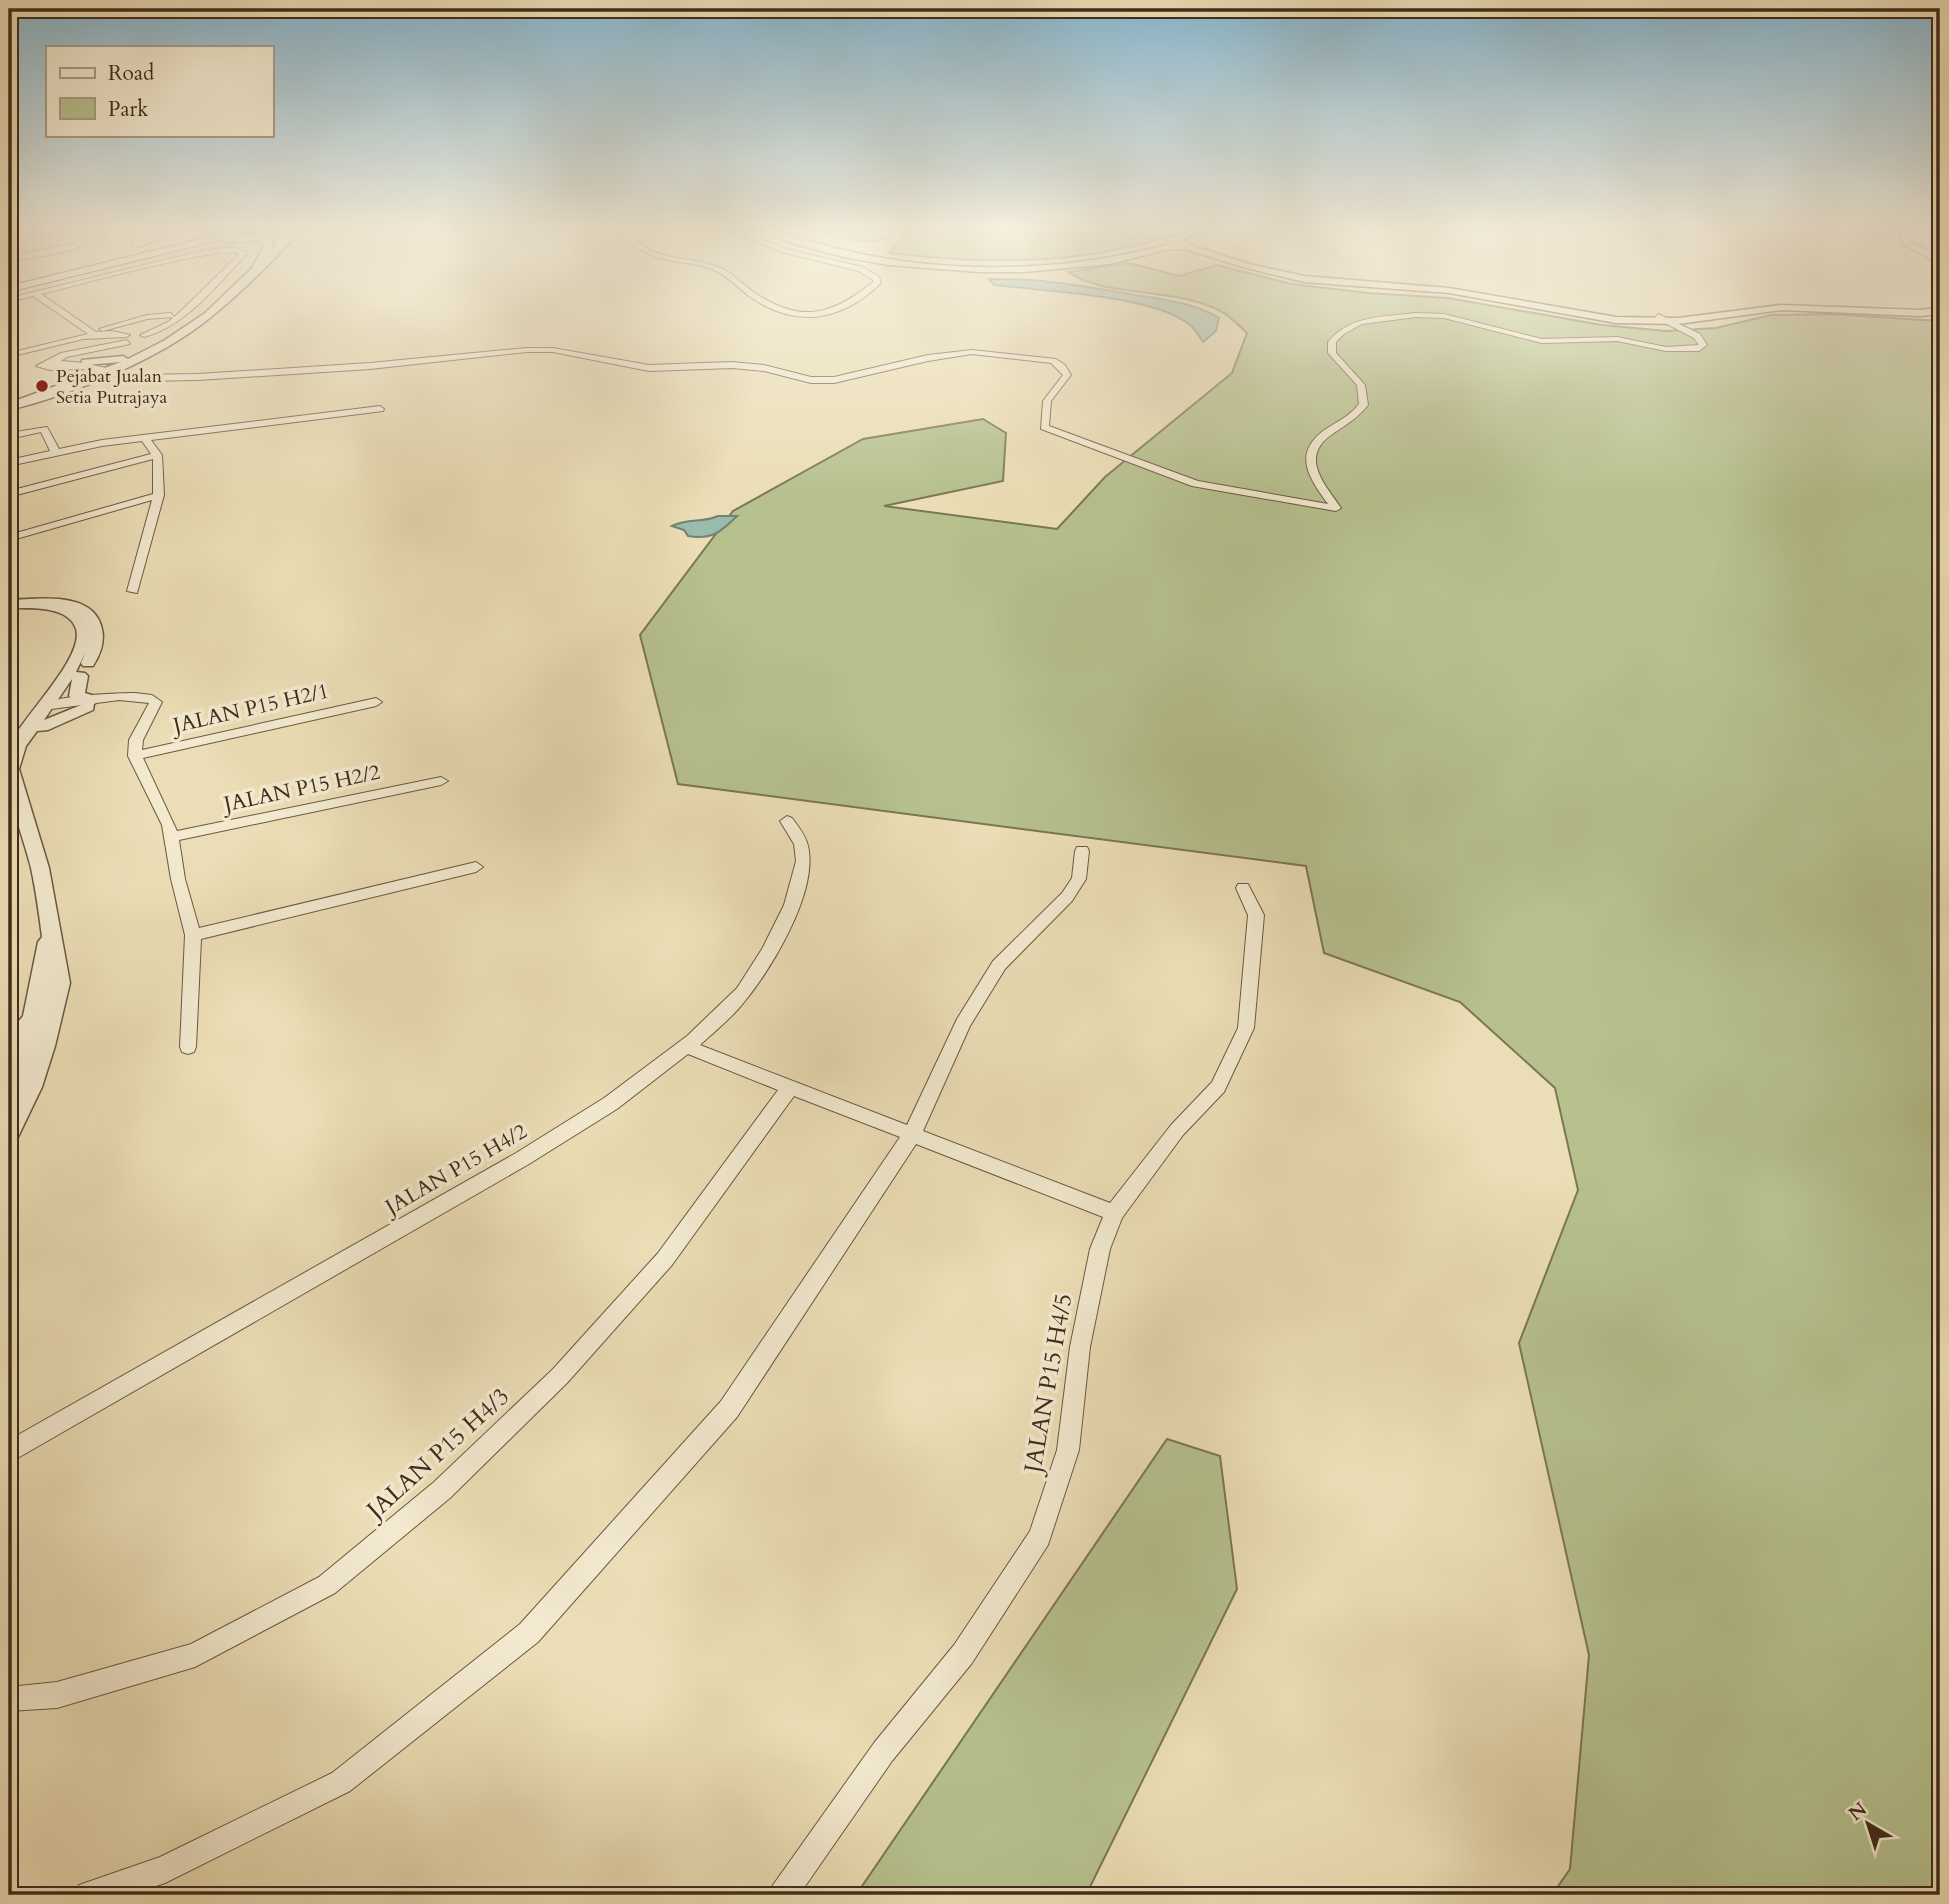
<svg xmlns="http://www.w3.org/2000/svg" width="1949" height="1904" font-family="Cardo,serif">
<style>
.green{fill:#b6c18e;stroke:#7b7654;stroke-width:2}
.water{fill:#98bcad;stroke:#758273;stroke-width:2}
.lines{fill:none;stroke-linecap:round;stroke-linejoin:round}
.minor-casing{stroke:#6b5842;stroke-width:2}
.tertiary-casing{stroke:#6b5842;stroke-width:3}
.secondary-casing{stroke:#402c1b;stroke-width:2}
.minor{fill:#f2e9cf;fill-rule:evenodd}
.tertiary{fill:#f2e9cf;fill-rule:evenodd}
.secondary{fill:#f2e9cf;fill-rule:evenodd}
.poi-dot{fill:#8f2418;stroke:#f2e9cf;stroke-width:2.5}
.labels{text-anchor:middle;stroke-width:7;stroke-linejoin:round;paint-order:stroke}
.far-poi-label{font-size:18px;fill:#402c1b;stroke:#f2e9cf;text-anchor:start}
.street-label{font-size:21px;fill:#402c1b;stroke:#f2e9cf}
.near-street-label{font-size:24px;fill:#402c1b;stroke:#f2e9cf}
</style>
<rect width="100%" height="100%" fill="#ebddb5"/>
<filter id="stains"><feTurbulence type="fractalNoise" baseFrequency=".00286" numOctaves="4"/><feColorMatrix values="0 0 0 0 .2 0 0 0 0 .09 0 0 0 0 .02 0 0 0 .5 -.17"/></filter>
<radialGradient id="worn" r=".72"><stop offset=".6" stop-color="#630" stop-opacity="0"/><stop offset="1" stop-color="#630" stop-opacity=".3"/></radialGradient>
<path class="green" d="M811,228h91c-28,24 -60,10 -91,0z
M913,228h277c-96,38 -200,37 -301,25z
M1129,263l50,13 38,-11 74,19 77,9 80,5 154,27 65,6 49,-3 55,-13 59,-1 110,7v1574h-388l18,-26 19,-214 -70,-312 59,-153 -23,-102 -95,-86 -136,-49 -18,-87 -628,-82 -38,-149 93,-124 130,-72 120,-20 23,14 -3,48 -119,25 173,23 48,-52 127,-104 15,-40c-8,-7 -16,-16 -25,-21 -46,-26 -114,-13 -154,-40z
M1167,1439l53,17 17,133 -151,306h-230z"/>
<path class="water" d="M989,279c48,-1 94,7 141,15 30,5 63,8 89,24l-3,13 -13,11c-4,-6 -8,-13 -13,-17 -36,-30 -147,-34 -196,-40z
M718,516h19c-16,16 -25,24 -49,20l-4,-6 -12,-4c16,-8 31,-3 46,-10z"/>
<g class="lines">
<defs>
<path id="minor" d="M62,228h35l-66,7 -22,-2v-4l22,2z
M100,228h8c-24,25 -67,29 -99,32v-4l63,-12z
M610,228c17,0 27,16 42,23 22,10 47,7 69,17 13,6 22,17 34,25 47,31 77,22 118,-11v-2l-15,-9 -72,-18 -66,-25h11l59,22 73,17 16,10 2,6c-40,39 -86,46 -132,13 -12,-9 -21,-20 -35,-26 -18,-8 -39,-7 -58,-13 -17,-5 -31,-19 -46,-29z
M234,247l14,6c-31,31 -61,73 -104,84l-4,-2 28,-13 13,-11 58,-57c-21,-9 -166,33 -198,40l55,38 16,-1 18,4 -4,2 -43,2 -74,18v-4l79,-19 -55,-38 -24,6v-4l192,-47z
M1161,247h32l3,2 -37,1z
M171,313l3,4 -27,2 -44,12 -4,-2 48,-14z
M1416,313l28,1 98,25 75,-2 49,10 33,-2 -5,-7 -39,-20 3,-4 42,20 7,11 -8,6h-33l-49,-10 -75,2 -98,-25 -28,-1 -54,7 -18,10 -8,8v11l29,32 3,20c-10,13 -21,19 -34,28 -36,23 -10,50 7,75l-5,3 -144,-25 -151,-57 2,-28 20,-26 -12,-12 -79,-9 -44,7 -94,22h-23l-47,-12 -32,-3 -83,3 -96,-19h-26l-157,17 -172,11 -63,1 -51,-12 -34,1 -14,-4 25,-13 66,-13 3,4 -63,13 -6,4 24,2 50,12 63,-1 172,-11 157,-15h26l96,17 83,-3 32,3 47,12h23l94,-22 44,-5 84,9 9,6 6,10 -20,26 -2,25 149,55 130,23c-18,-25 -36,-49 -5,-73 13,-9 26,-14 36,-27l-2,-19 -29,-32v-11c22,-27 56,-25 88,-29z
M380,406l4,3 -1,2 -232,29 11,15 2,40 -27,98 -10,-2 25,-91 -143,41v-6l144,-41v-35l-144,38v-6l142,-37 -9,-13 -40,5 -93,20v-6l41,-9 -9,-19 -32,7v-6l38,-6 12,22 43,-9z
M135,693l17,2 10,7 -19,38 -1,10 234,-52 6,4 -6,4 -233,52 34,73 264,-54 7,4 -7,4 -262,55 6,39 14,49 277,-66 7,5 -7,5 -275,67 -5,108 -2,5 -6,2 -6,-2 -2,-5 5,-112 -14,-56 -9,-54 -34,-69 1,-16 20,-37 -30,-3 -75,10 -6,-4c13,-10 77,-13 97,-13z
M787,816l5,2c6,8 14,18 16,28 11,47 -39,127 -68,161 -12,14 -27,26 -40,38l207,80 50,-106 36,-58 69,-68 10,-15 3,-27 2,-4h10l2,4 -3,28 -14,22 -67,68 -35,57 -47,105 187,72 61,-78 41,-43 26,-54 10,-113 -12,-27 2,-4h10l16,31 -10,113 -30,64 -41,43 -61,83 -12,31 -20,98 -11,103 -31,95 -76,118 -80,98 -93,134h-30l4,-10 101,-142 80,-98 76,-114 27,-81 13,-103 20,-98 13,-32 -187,-73 -179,273 -199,225 -188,149 -185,92 -37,12h-53l4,-10 81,-28 172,-84 188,-149 201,-223 179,-264 -106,-41 -122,169 -105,118 -117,115 -115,95 -140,74 -138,41 -48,3v-24l48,-5 134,-38 128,-67 115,-95 119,-113 105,-116 120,-163 -90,-36 -71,55 -88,55 -520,299v-23l507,-287 88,-55 83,-62 50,-48 25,-39 22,-44 12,-44 -2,-17 -14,-23z"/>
<path id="tertiary" d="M246,228l31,2 9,6 8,-8h9c-28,31 -60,63 -92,89 -51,42 -139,78 -202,93v-7l112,-41 -35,3 -4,-1v-4l41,-4 5,3 37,-19 40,-27 68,-65 5,-12 -29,-4z
M757,228h13c127,47 269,51 400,16l-3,-5 32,-11h14l-35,13h8l1,3 62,20 55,12 145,12 167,29 62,1 103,-13 139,5 20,-2v6l-20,2 -139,-6 -103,14 -62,-1 -167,-30 -145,-11 -61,-15 -65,-20 -68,17 -86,8h-46l-90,-7 -44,-8 -46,-12z
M1898,228h8l6,14 28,16v6l-35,-19z
M9,600c29,-1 85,-10 93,29 3,13 -2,26 -9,37h-10l-2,-3 5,-12 -10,21 9,1 3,3 -3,17 13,4 3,3 -7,4 -1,6 -45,20 -11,1 -11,15 -7,23 30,99 21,115 -15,63 -13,41 -25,52 -8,2v-31l6,-12 -6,2v-33l8,-20 -8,3v-17l14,-17 15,-74 4,-5c-3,-23 -6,-46 -11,-69 -8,-34 -31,-85 -22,-120 8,-27 76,-89 67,-119 -7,-24 -48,-21 -67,-21zM72,679l-3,17 3,3 14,4 -42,17z"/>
<path id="secondary" d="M169,228h15l-44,19 -9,-2z
M241,229l5,3 -8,4 16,-2 18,6 1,7 -12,22 -9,-2 11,-20 -1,-5c-13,-3 -31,4 -42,-2l-211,52v-6z"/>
</defs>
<use href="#minor" class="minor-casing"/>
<use href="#tertiary" class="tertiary-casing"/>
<use href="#secondary" class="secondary-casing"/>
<use href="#minor" class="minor"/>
<use href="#tertiary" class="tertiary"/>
<use href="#secondary" class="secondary"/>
</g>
<linearGradient id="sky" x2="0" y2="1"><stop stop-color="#88b7d0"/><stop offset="0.46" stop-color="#f6f0de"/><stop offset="1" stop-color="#f6f0de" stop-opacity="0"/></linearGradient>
<rect width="1949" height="495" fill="url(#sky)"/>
<circle class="poi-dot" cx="42" cy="386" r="7"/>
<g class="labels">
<g class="far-poi-label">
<text x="56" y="382">Pejabat Jualan<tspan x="56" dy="21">Setia Putrajaya</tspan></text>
</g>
<g class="street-label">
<text transform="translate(251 708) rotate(-13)" y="7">JALAN P15 H2/1</text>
<text transform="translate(302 788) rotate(-12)" y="7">JALAN P15 H2/2</text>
<text transform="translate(456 1169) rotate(-30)" y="7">JALAN P15 H4/2</text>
</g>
<g class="near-street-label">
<text transform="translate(1048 1383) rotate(-80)" y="8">JALAN P15 H4/5</text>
<text transform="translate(438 1453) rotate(-42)" y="8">JALAN P15 H4/3</text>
</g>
</g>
<rect width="1949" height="1904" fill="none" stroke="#ebddb5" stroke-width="35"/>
<rect x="10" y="10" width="1928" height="1883" fill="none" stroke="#402c1b" stroke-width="3.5"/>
<rect x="18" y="18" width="1914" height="1869" fill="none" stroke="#402c1b" stroke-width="2"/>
<rect x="46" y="46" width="228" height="91" fill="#f2e9cf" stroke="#ab9d87" stroke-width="2"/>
<rect x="60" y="68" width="35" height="10" fill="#f2e9cf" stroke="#ab9d87" stroke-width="2"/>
<text x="108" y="80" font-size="21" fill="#402c1b">Road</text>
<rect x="60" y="98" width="35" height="21" fill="#b6c18e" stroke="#ab9d87" stroke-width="2"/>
<text x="108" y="116" font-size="21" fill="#402c1b">Park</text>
<g transform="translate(1868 1824) rotate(321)" stroke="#f2e9cf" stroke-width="5" paint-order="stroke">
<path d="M0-5L12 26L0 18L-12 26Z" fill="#402c1b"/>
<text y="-10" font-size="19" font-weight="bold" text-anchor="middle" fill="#402c1b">N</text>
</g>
<rect width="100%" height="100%" filter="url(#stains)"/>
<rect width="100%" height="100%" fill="url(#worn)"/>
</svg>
